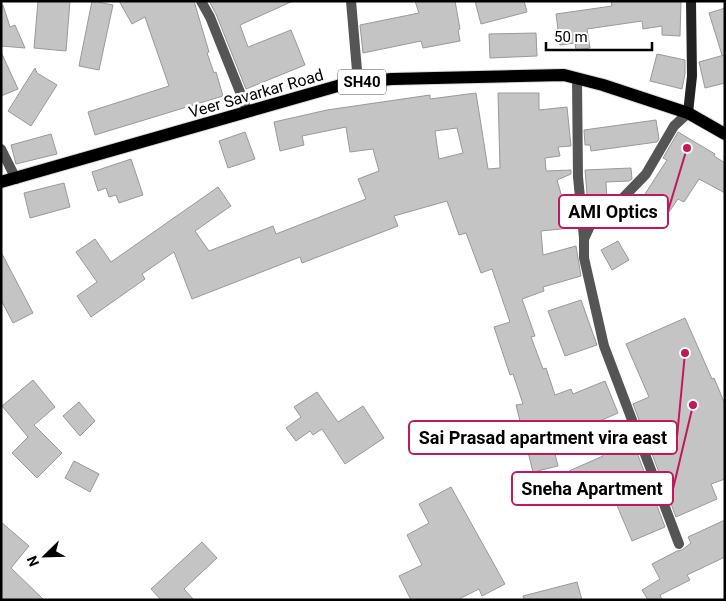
<svg xmlns="http://www.w3.org/2000/svg" width="726" height="601" font-family="Roboto,sans-serif">
<style>
.building{fill:#c4c4c4;stroke:#999;fill-rule:evenodd}
.lines{fill:none;stroke-linecap:round;stroke-linejoin:round}
.primary-casing{stroke:#dbdbdb;stroke-width:14}
.minor{stroke:#555;stroke-width:10}
.secondary{stroke:#222;stroke-width:10}
.primary{stroke:#000;stroke-width:12}
.labels{text-anchor:middle;stroke-width:5;stroke-linejoin:round;paint-order:stroke}
.shield{fill:#fff;stroke:#4c4c4c;stroke-width:1}
.shield-label{font-size:15px;font-weight:bold;fill:#000}
.street-label{font-size:16px;fill:#000;stroke:#fff}
.leader{fill:none;stroke:#c2185b;stroke-width:2}
.callout-dot{fill:#c2185b;stroke:#fff;stroke-width:2}
.callout{fill:#fff;stroke:#c2185b;stroke-width:2}
.callout-label{font-size:18px;text-anchor:middle;font-weight:bold;fill:#000}
</style>
<rect width="100%" height="100%" fill="#fff"/>
<path class="building" d="M38,1h32l-4,50 -32,-3z
M92,1l21,4 -14,65 -20,-4z
M119,1h75l15,51 -2,1 7,20 2,-1 7,24 -128,39 -7,-23 81,-26 -24,-69 -13,7z
M209,1h84l-53,24 8,22 43,-17 14,35 -59,24 -30,-75z
M415,1h40l5,28 -2,1 2,11 -37,7 -2,-7 -58,12 -3,-28 59,-12z
M475,1h49l3,11 -46,12z
M611,1h70l-1,35 -18,-1v-9l-19,3 -1,-8 -55,8 3,19 -14,2 -1,-7 -15,2 -4,-31 56,-8z
M3,5l7,22 5,-2 10,23 -24,-2v-40z
M725,8v75l-20,5 -6,-26 25,-7h-2l-13,-42z
M536,33l1,23 -47,2 -1,-24z
M1,52l17,37 -17,7z
M657,54l28,6v14l-3,15 -32,-8z
M35,68l2,5 20,12 -26,41 -23,-15z
M476,93l12,76 12,-1 -2,-75h41v17l28,-3 4,39 -13,1 2,9 -15,2 1,13 25,-1v4l-14,6 14,48 -30,3 2,24 33,-9 5,30 -38,11 1,4 -22,8 13,37 -4,1 12,32 3,-1 9,27 16,-6 2,5 32,-13 13,32 -34,15 2,7 -33,11 5,20 -25,6 -17,-67 7,-1 -10,-30 -3,1 -16,-48 16,-5 -18,-53 -11,4 -15,-40 -7,2 -12,-34 -53,15 4,10 -96,37 -2,-6 -108,42 -18,-47 -32,22 3,5 -54,38 -14,-21 20,-14 -21,-30 19,-13 16,23 107,-75 13,19 -36,25 14,20 64,-25 3,8 90,-35 -8,-20 21,-8 -6,-22 -23,3 -4,-25 -44,9 2,9 -24,6 -6,-29 53,-12 103,-15v4zM457,128l6,25 -24,6 -4,-28z
M656,120l3,19 -2,3 -66,9 -1,-6h-5l-1,-15z
M245,132l10,27 -27,9 -9,-27z
M678,132l37,22 -1,2 11,7v30l-26,-14 -15,23 -6,-3 -14,20 -10,-7 4,-6 -15,-9 24,-37 -4,-2z
M51,134l6,20 -41,10 -5,-19z
M131,159l12,36 -24,8 -3,-8 -7,2 -3,-9 -8,3 -6,-19z
M631,168l1,11 -3,2 -23,1 1,18h-9v6l-10,1 -3,-37z
M64,183l6,24 -40,11 -6,-25z
M618,241l11,19 -17,10 -11,-20z
M1,252l32,61 -20,10 -12,-23z
M581,300l16,45 -32,11 -17,-45z
M685,318l27,61 2,-1 11,26v75l-14,5 6,15 -41,18 -43,-113 16,-7 -23,-53z
M33,380l22,27 -21,18 28,28 -25,25 -25,-25 16,-16 -26,-31z
M317,392l21,30 25,-16 21,32 -39,26 -23,-35 -9,6 -3,-4 -14,10 -10,-13 15,-11 -7,-10z
M79,402l16,19 -15,15 -17,-20z
M630,434l35,93 -33,14 -27,-64 -29,12 -7,-18 34,-15 -4,-9z
M74,461l25,13 -9,18 -25,-14z
M451,487l54,97 -23,12 -3,-7 -22,11h-46l-12,-24 23,-11 -15,-30 22,-12 -10,-19z
M725,520v37l-38,18 3,5 -30,15 2,5h-14l-6,-10 18,-11 -8,-15 25,-13 5,-1 9,-7 -3,-6z
M1,522l28,24 -18,22 33,32h-43z
M202,542l15,16 -33,31 10,11h-33l-10,-11z
M577,582l5,18h-58l-1,-4z"/>
<g class="lines">
<defs>
<path id="primary" d="M1,182l347,-99 44,-4 172,-4 39,10 85,28 37,21"/>
</defs>
<use href="#primary" class="primary-casing"/>
<path class="minor" d="M201,1l9,16 38,95
M351,1l7,81
M577,79l1,98 6,61
M1,149l15,30
M679,544l-75,-198 -20,-88v-19l6,-13 28,-23 28,-29 28,-48 14,-13"/>
<path class="secondary" d="M688,113l4,-37 -1,-75"/>
<use href="#primary" class="primary"/>
</g>
<g class="labels">
<rect class="shield" x="338" y="69.5" width="48" height="25" rx="4"/>
<g class="shield-label">
<text x="362" y="87">SH40</text>
</g>
<g class="street-label">
<text transform="translate(256 93) rotate(-16)" y="6">Veer Savarkar Road</text>
</g>
</g>
<path class="leader" d="M687 148L668 211M685 353L677 437M693 405L673 489"/>
<g class="callout-dot">
<circle cx="687" cy="148" r="5"/>
<circle cx="685" cy="353" r="5"/>
<circle cx="693" cy="405" r="5"/>
</g>
<g class="callout">
<rect x="559" y="195" width="109" height="33" rx="5"/>
<rect x="409" y="421" width="268" height="33" rx="5"/>
<rect x="512" y="472" width="161" height="33" rx="5"/>
</g>
<g class="callout-label">
<text x="613" y="218">AMI Optics</text>
<text x="543" y="444">Sai Prasad apartment vira east</text>
<text x="592" y="495">Sneha Apartment</text>
</g>
<rect width="726" height="601" fill="none" stroke="#000000" stroke-width="5"/>
<g transform="translate(45 556) rotate(247)" stroke="#ffffff" stroke-width="4" paint-order="stroke">
<path d="M0-4L9 19L0 12L-9 19Z" fill="#000000"/>
<text y="-8" font-size="14" font-weight="bold" text-anchor="middle" fill="#000000">N</text>
</g>
<path d="M546 42v8h106v-8" fill="none" stroke="#000000" stroke-width="2.5"/>
<text x="554" y="42" font-size="15" fill="#000000" stroke="#ffffff" stroke-width="4" paint-order="stroke">50 m</text>
</svg>
